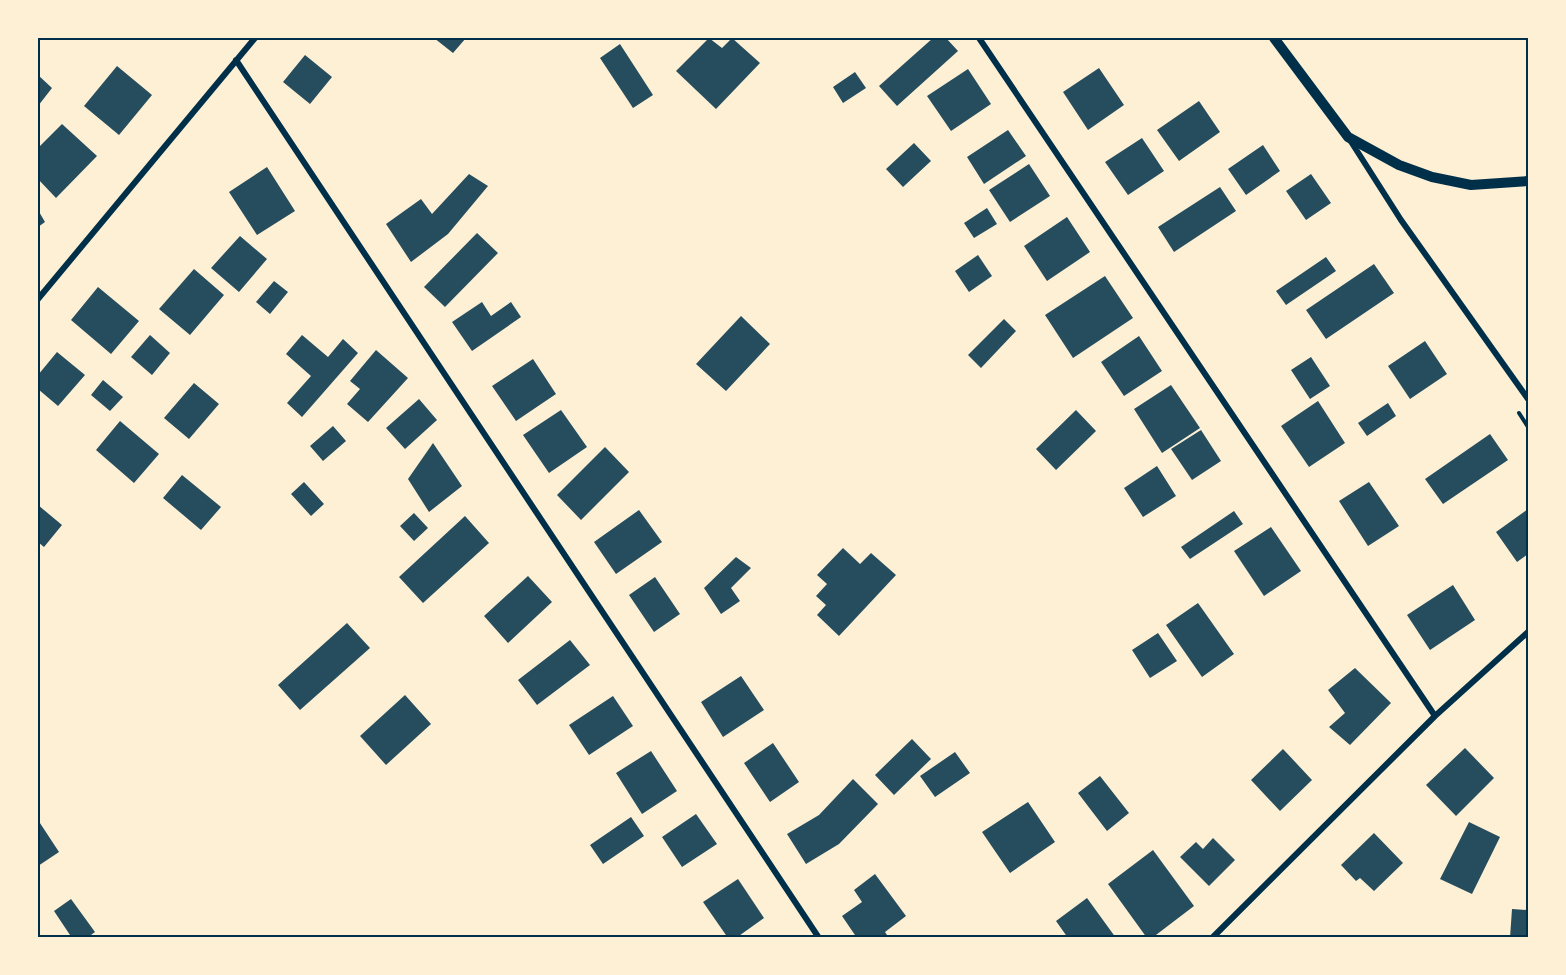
<svg xmlns="http://www.w3.org/2000/svg" width="1566" height="975" font-family="'Work Sans',sans-serif">
<style>
.building{fill:#264d5e}
.lines{fill:none;stroke-linecap:round;stroke-linejoin:round}
.path{stroke:#003049;stroke-width:4}
.minor{stroke:#003049;stroke-width:6}
.tertiary{stroke:#003049;stroke-width:10}
.neatline{fill:none;stroke:#003049;stroke-width:2}
</style>
<rect width="100%" height="100%" fill="#fdf0d5"/>
<path class="building" d="M434,38h32l-13,15z
M709,38l13,10 10,-10 28,25 -44,46 -40,-38z
M933,38h13l12,13 -61,55 -18,-20z
M620,44l33,51 -20,13 -33,-50z
M305,55l27,22 -22,27 -27,-22z
M117,66l35,29 -33,40 -35,-29z
M1099,68l25,37 -36,25 -25,-38z
M968,69l23,35 -40,27 -24,-35z
M855,72l11,16 -23,15 -10,-16z
M38,75l14,13 -14,18z
M1199,101l21,31 -41,29 -22,-31z
M62,124l35,32 -41,42 -18,-19v-31z
M1008,130l18,26 -42,28 -17,-27z
M1142,138l22,33 -36,24 -23,-33z
M914,143l17,18 -28,26 -17,-18z
M1263,145l17,26 -34,24 -18,-26z
M1029,164l21,32 -40,26 -21,-32z
M267,167l28,44 -38,24 -28,-43z
M469,174l19,12 -40,48 -37,28 -25,-38 35,-25 11,15z
M1311,174l20,29 -25,17 -20,-29z
M1220,187l16,24 -62,41 -16,-25z
M987,208l10,16 -23,14 -10,-15z
M38,210l7,12 -7,5z
M1067,217l23,35 -43,29 -23,-35z
M477,233l21,20 -53,54 -21,-20z
M240,236l27,23 -28,33 -28,-24z
M978,255l14,21 -23,16 -14,-21z
M1326,257l10,14 -50,34 -10,-14z
M1374,264l20,29 -68,46 -20,-29z
M194,269l30,26 -34,40 -31,-26z
M1105,276l28,42 -60,40 -28,-43z
M274,281l14,11 -18,22 -14,-12z
M98,287l41,34 -28,33 -40,-34z
M482,302l9,14 20,-14 10,15 -49,34 -20,-29z
M741,316l29,28 -44,47 -30,-27z
M1004,319l12,12 -35,37 -13,-13z
M150,335l20,18 -18,22 -21,-18z
M302,335l26,22 15,-18 15,14 -56,64 -15,-14 24,-27 -25,-22z
M1139,336l23,35 -38,25 -23,-34z
M1425,341l22,33 -37,25 -22,-33z
M376,350l32,28 -40,44 -21,-18 13,-15 -10,-8z
M57,352l28,23 -27,31 -20,-17v-14z
M1311,357l19,29 -20,13 -19,-29z
M533,359l23,35 -40,27 -24,-35z
M103,380l20,17 -13,14 -19,-16z
M194,383l25,21 -30,35 -25,-21z
M1171,385l29,43 -38,25 -28,-44z
M419,399l18,21 -32,29 -19,-21z
M1318,401l27,42 -36,24 -28,-41z
M1388,403l8,13 -29,20 -9,-13z
M561,410l26,37 -38,26 -26,-38z
M1076,410l20,21 -40,39 -20,-21z
M120,421l39,33 -25,29 -38,-33z
M333,426l13,15 -23,20 -13,-15z
M1201,430l20,31 -29,19 -21,-31z
M1490,434l18,26 -65,44 -18,-25z
M433,443l29,43 -33,26 -21,-33z
M605,447l24,25 -48,48 -24,-25z
M1157,466l19,30 -33,21 -19,-29z
M182,475l39,32 -20,23 -38,-32z
M304,482l20,22 -13,12 -20,-22z
M1369,482l30,44 -31,20 -29,-45z
M38,505l24,20 -18,22 -6,-5z
M1528,509v45l-11,8 -21,-30z
M639,510l23,32 -46,32 -22,-32z
M1234,511l9,13 -53,35 -9,-12z
M414,513l14,15 -14,13 -14,-15z
M465,516l24,27 -66,60 -24,-26z
M1271,527l30,44 -37,25 -30,-45z
M843,548l17,16 11,-11 25,22 -57,61 -22,-21 9,-10 -10,-9 11,-12 -10,-9z
M736,557l15,11 -20,20 9,13 -19,13 -17,-26z
M528,576l24,26 -44,41 -24,-27z
M655,577l25,37 -26,18 -25,-37z
M1453,585l22,35 -45,30 -23,-35z
M1198,603l36,51 -32,23 -36,-52z
M347,623l23,25 -70,62 -22,-25z
M1158,633l19,28 -27,17 -18,-28z
M570,640l20,25 -53,40 -19,-25z
M1355,668l36,35 -41,42 -21,-18 16,-14 -17,-23z
M741,676l23,34 -41,27 -22,-35z
M405,695l26,29 -45,41 -26,-29z
M613,696l20,30 -44,29 -20,-30z
M912,739l19,20 -37,36 -19,-20z
M773,743l26,39 -29,20 -26,-39z
M1465,748l29,30 -38,38 -30,-31z
M1283,749l29,31 -32,31 -29,-31z
M651,751l26,40 -35,23 -26,-41z
M955,752l15,21 -35,24 -15,-21z
M1100,776l29,37 -22,18 -29,-38z
M853,779l25,25 -39,40 -33,20 -19,-30 32,-19z
M1028,802l27,40 -45,31 -28,-41z
M696,814l21,30 -35,23 -20,-30z
M631,817l13,19 -41,28 -13,-19z
M38,820l21,32 -21,14z
M1469,822l31,15 -28,57 -32,-15z
M1374,833l29,30 -29,28 -14,-13 -4,3 -15,-16z
M1213,838l22,22 -26,26 -29,-29 16,-15 7,7z
M1153,850l41,56 -42,32h-5l-39,-54z
M875,874l31,42 -21,16 4,6h-32l-15,-22 20,-14 -8,-12z
M738,879l26,39 -28,20h-8l-25,-36z
M1087,898l29,40h-48l-12,-17z
M71,899l24,33 -8,6h-15l-18,-27z
M1512,909l16,1v28h-18z"/>
<g class="lines">
<path class="path" d="M1519,413l9,14"/>
<path class="minor" d="M979,38l456,678
M236,60l583,878
M1350,140l51,80 127,179
M38,299l217,-261
M1212,938l223,-222 93,-84"/>
<path class="tertiary" d="M1274,38l74,99 51,28 33,12 39,8 57,-4"/>
</g>
<rect width="1566" height="975" fill="none" stroke="#fdf0d5" stroke-width="78"/>
<rect x="39" y="39" width="1488" height="897" class="neatline"/>
</svg>
